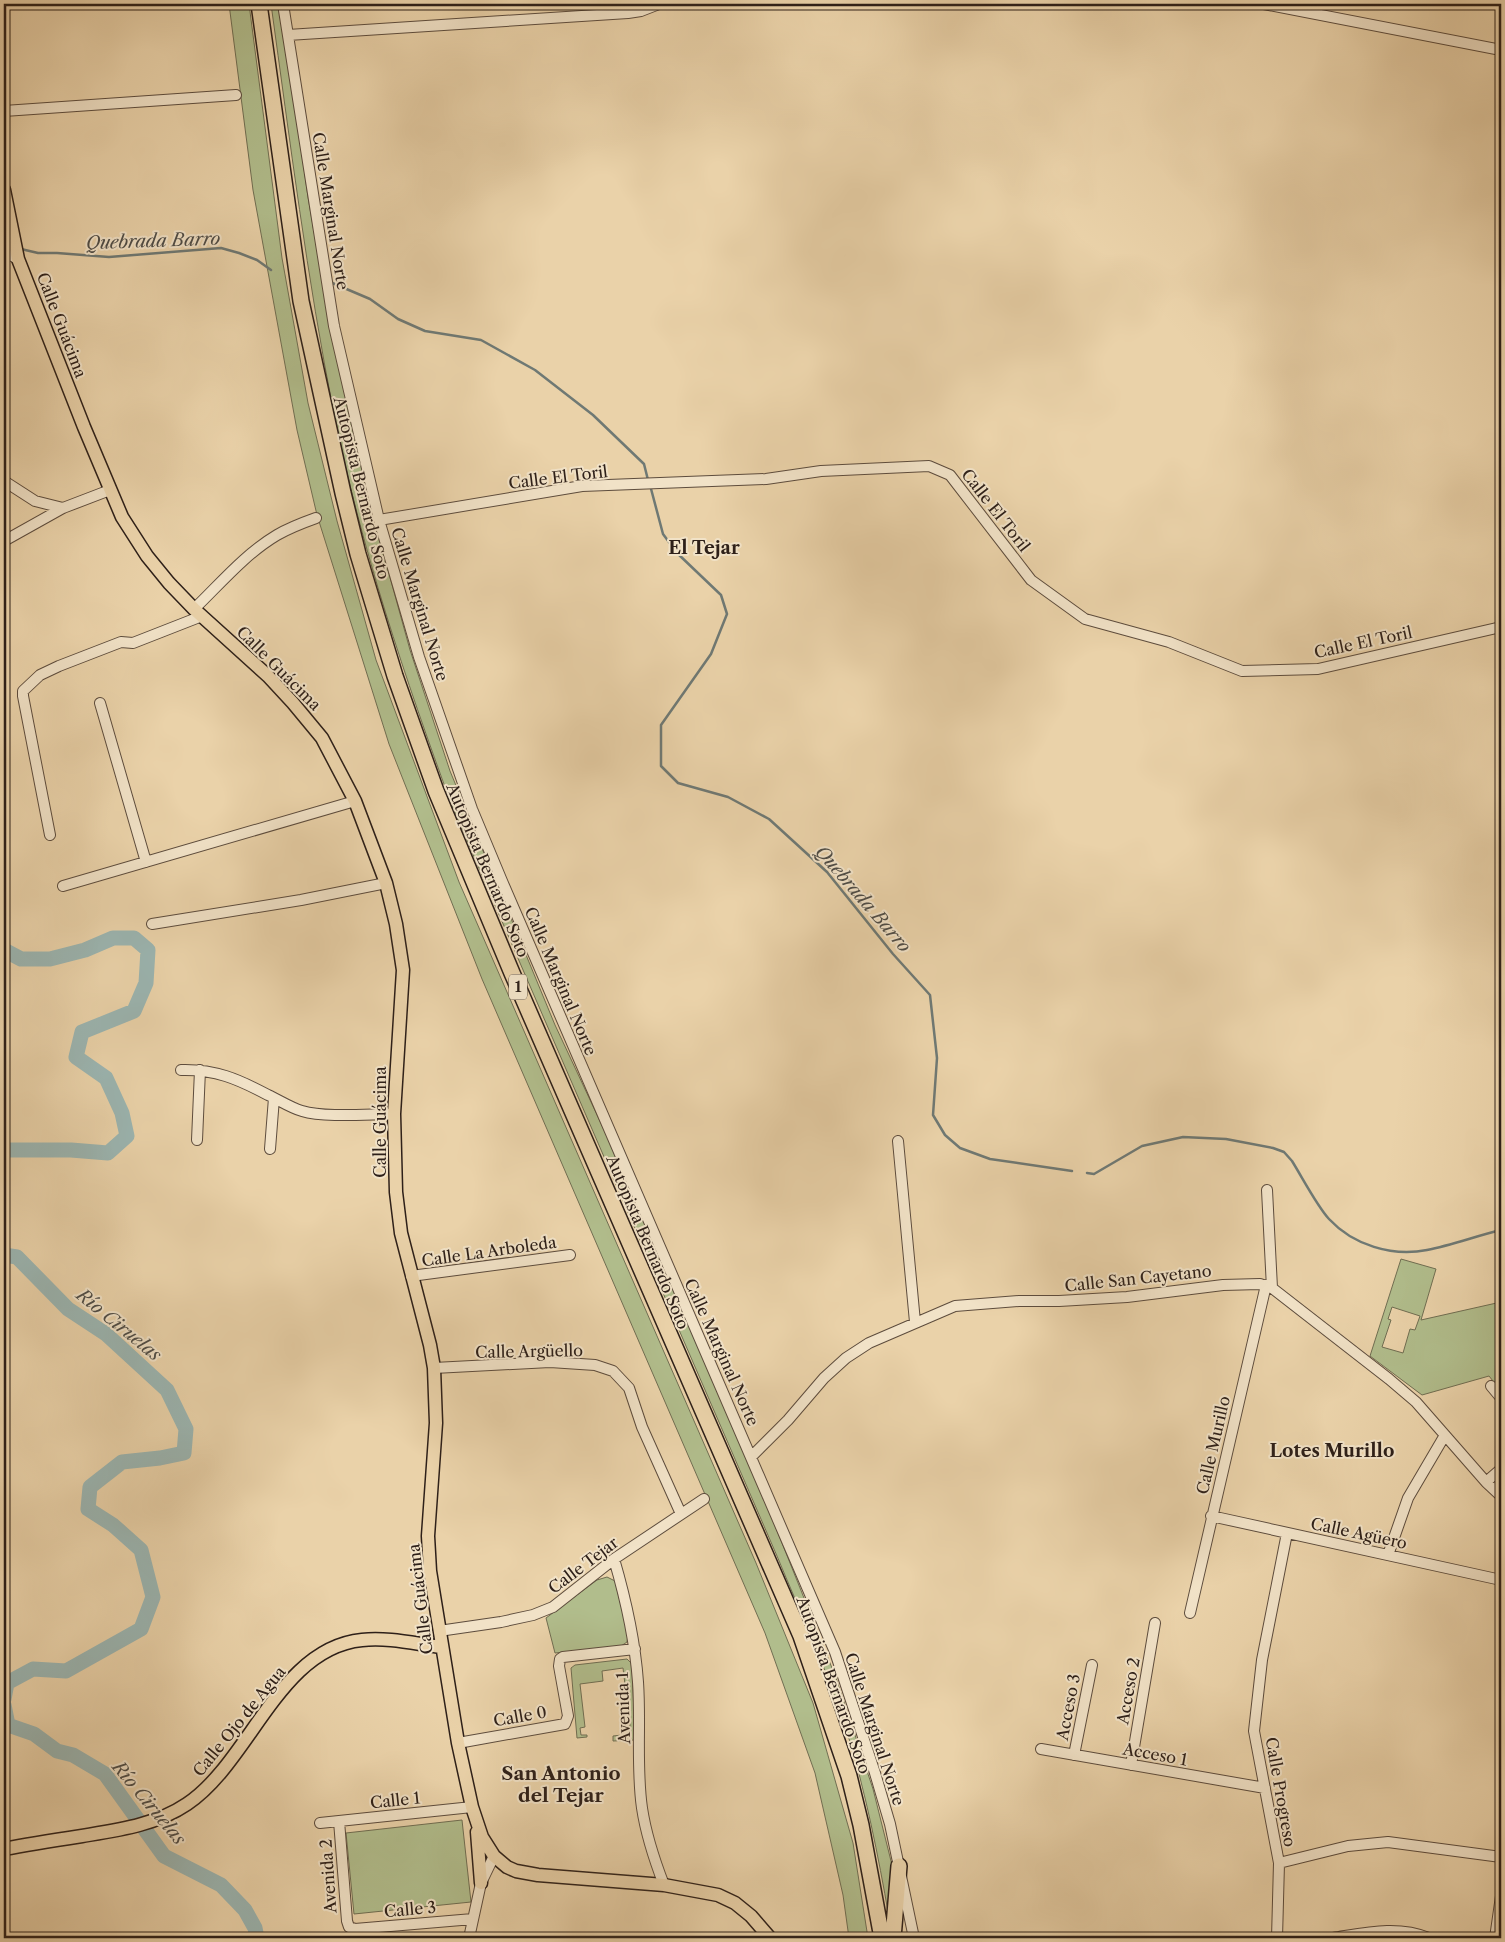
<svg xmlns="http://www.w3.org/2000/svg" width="1505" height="1942" font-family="'Libre Caslon Text',serif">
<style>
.green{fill:#b1bd8c;stroke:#706e52;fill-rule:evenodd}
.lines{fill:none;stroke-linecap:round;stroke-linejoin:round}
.stream{stroke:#6f7974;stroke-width:2.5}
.river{stroke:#9bb5b1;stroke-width:15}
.minor-casing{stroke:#5d4c3d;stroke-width:12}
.major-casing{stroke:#2e2019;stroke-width:15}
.highway-casing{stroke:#2e2019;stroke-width:18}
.minor{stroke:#f1e2c7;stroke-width:10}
.major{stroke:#ead2a9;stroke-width:12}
.highway{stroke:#ead2a9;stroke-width:15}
.labels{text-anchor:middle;stroke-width:4;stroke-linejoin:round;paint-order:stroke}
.shield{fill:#f1e2c7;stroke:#685a4d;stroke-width:1}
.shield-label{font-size:15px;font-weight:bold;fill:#2e2019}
.street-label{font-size:16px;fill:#2e2019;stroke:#f1e2c7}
.water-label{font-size:18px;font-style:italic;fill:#4f4d47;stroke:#f1e2c7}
.neighbourhood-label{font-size:18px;font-weight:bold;fill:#2e2019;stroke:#f1e2c7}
.quarter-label{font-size:19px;font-weight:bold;fill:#2e2019;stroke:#f1e2c7}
</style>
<rect width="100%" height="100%" fill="#ead2a9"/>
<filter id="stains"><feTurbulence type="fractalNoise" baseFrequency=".004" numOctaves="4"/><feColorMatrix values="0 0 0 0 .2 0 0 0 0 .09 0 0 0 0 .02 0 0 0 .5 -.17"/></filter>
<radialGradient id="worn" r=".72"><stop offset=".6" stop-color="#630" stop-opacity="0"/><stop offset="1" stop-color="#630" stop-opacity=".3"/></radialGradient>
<path class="green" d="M229,4h20l33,254 26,145 29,118 39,139 83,222 297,681 57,140 40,140 15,95h-19l-6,-43 -28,-122 -50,-140 -283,-654 -93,-235 -72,-229 -20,-85 -44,-240z
M271,4h10l27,193 22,126 20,94 25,106 35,127 40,121 105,254 58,124 151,349 72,180 37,111 20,80 -4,48c-11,-62 -23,-124 -42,-185 -19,-60 -46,-118 -70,-176l-325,-750c-47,-128 -91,-258 -118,-392 -27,-136 -44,-273 -63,-410z
M1401,1259l35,10 -15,51 80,-18v89l-12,-15 -67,19 -52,-39zM1392,1307l28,9 -5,14 -5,-1 -7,24 -21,-6 9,-27 -3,-1z
M607,1577l8,4 13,53 -1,8 -6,4 -66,7 -9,-35 51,-38z
M627,1659l5,5 3,76 -22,1v-5l18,-2 -8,-66 -21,3 1,10 -23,3 5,43 -5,1 1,7h6v2l-10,1 -6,-70 4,-3z
M462,1820l9,82 -117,12 -8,-81z"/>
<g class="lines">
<path class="stream" d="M4,242l8,3
M21,249l17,4h19l52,4 112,-9 18,5 18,7 14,10
M330,282l40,17 28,20 27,12 56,9 54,30 58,45 51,49 4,16
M650,485l13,49 14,19 44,42 6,19 -16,40 -50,71v41l17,17 50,14 41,22 58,53 66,82 37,41 7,63 -4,57 12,20 15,13 30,11 82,12
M1087,1173l7,1 48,-28 41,-9 43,2 47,9 11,4 8,9c10,16 25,45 37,58 24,26 63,38 98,31 25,-5 49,-14 74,-20"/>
<path class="river" d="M4,950l17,9h29l35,-9 28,-12h21l14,12 -2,33 -12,28 -52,21 -6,25 30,21 16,35 5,23 -19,17 -37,-3h-64l-3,2
M4,1255l13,2 51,52 38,25 61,56 19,39 -2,24 -24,5 -38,4 -32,25 -2,22 25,16 28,25 12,47 -12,32 -75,42 -33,-2 -26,14 -3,16
M4,1705l4,20 26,9 23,17 16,4 32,19 59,82 57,29 24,25 10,18 2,10"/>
<defs>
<path id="minor" d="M283,4l51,322 45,194 40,137 53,152 30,72 333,771 40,121 15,51 24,114
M1264,4l237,46
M288,35l340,-22 13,-2 18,-7
M4,111l232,-16
M4,252l14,7
M4,481l31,20 28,7
M379,520l203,-34 184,-7 55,-8 108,-5 21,9 81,105 54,39 84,23 73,29 76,-2 183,-42
M4,541l59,-33 47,-18
M194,609c26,-25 51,-55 83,-74 12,-7 25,-12 39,-17
M100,703l46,159
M50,835l-27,-139v-5l17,-16 19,-9 62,-24 12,1 69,-27
M63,886l292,-85
M152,924l149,-24 85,-17
M181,1070c34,-1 57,9 87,25 11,5 23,13 34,16 23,7 67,3 92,3
M197,1140l3,-70
M898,1141l17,181
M270,1149l4,-51
M1267,1190l5,98
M411,1276l159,-21
M434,1368l116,-6 45,3 18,6 16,17 13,39 39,87
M1491,1386l10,12
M751,1457l37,-37 36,-42 22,-20 23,-15 86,-37 64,-5h40l68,-4 96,-12 37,-1 12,4 117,91 27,23 70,80 15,14
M1486,1482l15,-13
M1211,1516l290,64
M1388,1555l20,-57 37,-63
M614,1559c12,41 21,81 24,123 3,42 -2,85 4,126 4,27 12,51 22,77
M1190,1613l76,-328
M439,1631l62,-9 32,-7 20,-8 61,-48 90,-60
M458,1743l107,-19 3,-8 -9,-50 1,-7 3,-2 72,-8
M1041,1749l224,39
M1074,1755l18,-90
M1131,1765l24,-142
M339,1821l8,100 2,6 6,2 118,-10
M320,1823l152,-16
M1279,1863l69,-17 40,-4 113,15
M469,1938l12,-55 13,-27
M1277,1938l2,-75 -25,-132 8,-71 25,-127
M1333,1938c32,-5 64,-13 96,0
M1495,1938l6,-42"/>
<path id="major" d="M4,190l14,69 66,168 38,90 25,39 22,27 25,26 74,67 25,27 29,35 33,63 31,82 10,41 7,46 -9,144 2,78 5,41 29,112 4,23 2,55 -8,113 2,35 28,172 14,64 10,30 12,19 13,11 9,4 22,4 126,10 54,10 17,8 16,13 19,22
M477,1832l4,51
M4,1849c26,-5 52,-9 78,-13 36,-6 74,-11 105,-32 63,-42 92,-156 175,-164 26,-3 54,4 79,7"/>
<path id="highway" d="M259,4l42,297 42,192 15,61 37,122 41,115 76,182 289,663 48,140 12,49 21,113
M893,1938l6,-72"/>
</defs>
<use href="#minor" class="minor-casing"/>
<use href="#major" class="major-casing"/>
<use href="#highway" class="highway-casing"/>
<use href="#minor" class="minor"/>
<use href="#major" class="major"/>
<use href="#highway" class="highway"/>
</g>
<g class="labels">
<rect class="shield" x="509" y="974.5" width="18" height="25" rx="4"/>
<g class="shield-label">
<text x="518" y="992">1</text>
</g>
<g class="street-label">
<text transform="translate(331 211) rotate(81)" y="6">Calle Marginal Norte</text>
<text transform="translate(62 325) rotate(69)" y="6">Calle Guácima</text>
<text transform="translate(558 477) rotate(-7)" y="6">Calle El Toril</text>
<text transform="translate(362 488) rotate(76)" y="6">Autopista Bernardo Soto</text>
<text transform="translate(996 510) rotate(52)" y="6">Calle El Toril</text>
<text transform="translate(420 604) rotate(73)" y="6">Calle Marginal Norte</text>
<text transform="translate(1363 642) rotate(-12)" y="6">Calle El Toril</text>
<text transform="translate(279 668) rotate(45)" y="6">Calle Guácima</text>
<text transform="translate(488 870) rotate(67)" y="6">Autopista Bernardo Soto</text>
<text transform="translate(561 981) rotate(67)" y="6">Calle Marginal Norte</text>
<text transform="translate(380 1122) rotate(-90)" y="6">Calle Guácima</text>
<text transform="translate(648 1242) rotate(67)" y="6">Autopista Bernardo Soto</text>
<text transform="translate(489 1251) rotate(-8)" y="6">Calle La Arboleda</text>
<text transform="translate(1138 1278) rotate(-6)" y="6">Calle San Cayetano</text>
<text transform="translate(529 1351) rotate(-1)" y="6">Calle Argüello</text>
<text transform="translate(722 1352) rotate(66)" y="6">Calle Marginal Norte</text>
<text transform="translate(1213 1445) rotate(-77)" y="6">Calle Murillo</text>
<text transform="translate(1359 1533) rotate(12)" y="6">Calle Agüero</text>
<text transform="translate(583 1565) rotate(-37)" y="6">Calle Tejar</text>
<text transform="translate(420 1599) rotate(-97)" y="6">Calle Guácima</text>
<text transform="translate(834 1685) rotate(70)" y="6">Autopista Bernardo Soto</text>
<text transform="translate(1128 1691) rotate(-80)" y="6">Acceso 2</text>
<text transform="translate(1068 1707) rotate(-79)" y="6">Acceso 3</text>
<text transform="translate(623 1708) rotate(-92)" y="6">Avenida 1</text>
<text transform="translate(520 1716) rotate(-10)" y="6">Calle 0</text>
<text transform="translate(239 1721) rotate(-51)" y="6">Calle Ojo de Agua</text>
<text transform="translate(875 1729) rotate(72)" y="6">Calle Marginal Norte</text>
<text transform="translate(1155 1754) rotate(10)" y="6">Acceso 1</text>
<text transform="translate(1281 1792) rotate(80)" y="6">Calle Progreso</text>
<text transform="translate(395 1800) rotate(-6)" y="6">Calle 1</text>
<text transform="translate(328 1876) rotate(-94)" y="6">Avenida 2</text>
<text transform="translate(410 1909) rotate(-5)" y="6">Calle 3</text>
</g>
<g class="water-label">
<text transform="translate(153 241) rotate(-2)" y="6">Quebrada Barro</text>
<text transform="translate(863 899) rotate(49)" y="6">Quebrada Barro</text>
<text transform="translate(119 1325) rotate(39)" y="6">Río Ciruelas</text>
<text transform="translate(149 1803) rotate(50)" y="6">Río Ciruelas</text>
</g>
<g class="neighbourhood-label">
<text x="704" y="554">El Tejar</text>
<text x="1332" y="1457">Lotes Murillo</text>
</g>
<g class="quarter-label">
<text x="561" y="1780">San Antonio<tspan x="561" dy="22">del Tejar</tspan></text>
</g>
</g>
<rect width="1505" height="1942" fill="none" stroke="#ead2a9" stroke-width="20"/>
<rect x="5" y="5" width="1495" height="1932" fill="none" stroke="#2e2019" stroke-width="2.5"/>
<rect x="10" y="10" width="1485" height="1922" fill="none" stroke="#2e2019"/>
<rect width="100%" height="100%" filter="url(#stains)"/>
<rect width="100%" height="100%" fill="url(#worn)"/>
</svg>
